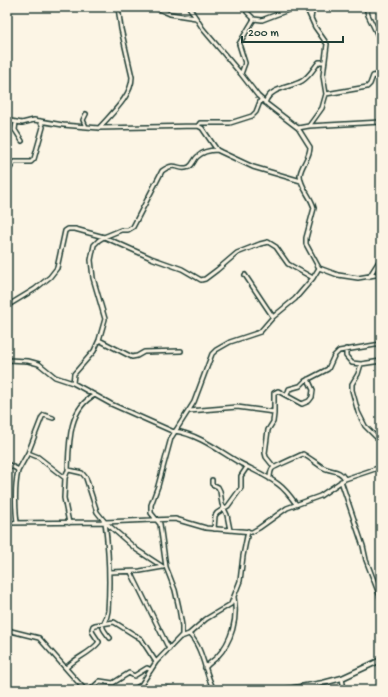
<svg xmlns="http://www.w3.org/2000/svg" width="388" height="697" font-family="'Gochi Hand',sans-serif">
<style>
.lines{fill:none;stroke-linecap:round;stroke-linejoin:round}
.minor-casing{stroke:#1f3d34;stroke-width:6}
.tertiary-casing{stroke:#1f3d34;stroke-width:7}
.minor{stroke:#fcf5e5;stroke-width:3}
.tertiary{stroke:#fcf5e5;stroke-width:4}
</style>
<rect width="100%" height="100%" fill="#fcf5e5"/>
<filter id="ink" filterUnits="userSpaceOnUse"><feTurbulence type="fractalNoise" baseFrequency=".025" numOctaves="2"/><feDisplacementMap in="SourceGraphic" scale="8" xChannelSelector="R" yChannelSelector="G"/><feConvolveMatrix kernelMatrix="1 2 1 2 8 2 1 2 1" color-interpolation-filters="sRGB"/></filter>
<g filter="url(#ink)">
<g class="lines">
<defs>
<path id="minor" d="M154,7l16,7 26,4
M306,7l9,20 12,17 -4,32 3,18
M366,7l2,8 13,27
M247,12l7,7 8,1 34,-13
M311,18l2,-11
M241,74l4,-11 -6,-19 15,-25
M265,103c5,-16 25,-15 37,-22 8,-5 11,-12 17,-19h5
M7,122l4,-1 11,2 12,-3 29,5 36,3 99,-2 4,2 15,22 4,2 32,15 48,14
M16,122l-1,8 7,11
M198,126l2,-3h30l22,-7 4,-4 5,-13
M309,126l13,-18 4,-14 41,-7 3,-3 3,-8 8,-2
M86,127l-3,-7 3,-6
M99,128c12,-14 33,-32 33,-51l-11,-48 -3,-22
M298,128l11,-2 72,-4
M7,173l7,-11h17l3,-3 9,-32 -3,-6
M319,268l19,7 20,3 23,-4
M245,275l28,42
M369,277l12,-19
M7,306l28,-17 15,-12 7,-9 8,-37 3,-2h7l29,8 47,21 31,11 19,11 4,-1 12,-9 20,-17 23,-9 8,-2 8,5 12,17 25,14
M99,340l33,17 5,-1 7,-4 37,-1
M346,349v7l6,7 9,1 20,-3
M7,360l21,1 11,3 16,13 18,6 38,21 63,28
M361,364l-3,10 -6,10v6l6,22 7,14 16,16
M73,383l1,-9 20,-23 5,-11 6,-21 -12,-41 -2,-18 3,-15 5,-5 5,-3 17,-7h7l5,-3 29,-56c15,-11 16,1 27,-4 4,-2 5,-7 8,-10 5,-5 13,-7 20,-7
M287,395l2,-6 11,-3 5,-5 23,-12 6,-13 5,-5 42,-7
M189,411l48,-4 37,5
M175,431c25,4 44,20 65,32 13,7 26,12 38,21 7,5 13,13 18,20
M28,453l14,-36 2,-2 9,3
M7,464l10,5 1,2c-4,18 -3,34 -1,52
M274,467l-8,-10 -1,-4 3,-23 5,-8 1,-8v-21l4,-2 24,13 7,-3 3,-4 1,-7 -5,-11
M18,471l10,-18 10,4 27,21 -1,20 5,25
M68,471c1,-26 0,-63 27,-76
M65,478l2,-6 2,-2 13,3 4,5 11,34 8,10 32,28 26,17
M270,479c0,-3 0,-7 2,-10 1,-2 27,-13 31,-15 7,4 13,9 19,13 8,5 18,2 23,12
M212,480v4l6,3 2,4 2,13 5,11 3,15
M341,481l22,65 3,14 15,39
M105,522c4,30 5,59 3,89 -2,17 -12,10 2,27
M7,523l98,-1 70,-3 31,9 46,4 7,-4 28,-20 33,-12 25,-17 36,-12
M214,529l1,-13 2,-3 11,-7 13,-18v-12l6,-9
M109,572l31,-1 23,-4
M131,572l38,77
M7,630l32,8 46,52
M189,634c15,15 15,38 25,56
M181,637l8,-3 17,-15 25,-15 9,-23 3,-25 5,-25
M66,668c10,-11 24,-14 33,-26l-6,-9 -1,-4 1,-3 2,-1 19,-3 27,17 15,23
M205,668c4,-5 8,-7 12,-11 15,-16 21,-38 17,-60
M342,678l2,12
M90,690l10,-9 13,2 16,-10 5,3 13,-8 4,2
M133,690l8,-5 15,-23 26,-27v-9l-3,-18 -4,-18 -9,-23 -6,-43 -9,-11v-8l7,-19 13,-48 23,-36 18,-48 4,-4 14,-8 30,-10 13,-15 22,-18 18,-21 6,-10 -13,-24v-6l8,-30c-3,-12 -14,-21 -14,-33 1,-10 10,-17 10,-28l-12,-19 -30,-23 -10,-9 -17,-22 -38,-45 -14,-22"/>
<path id="tertiary" d="M139,687l41,3
M283,690l40,-7 19,-5 39,-18"/>
</defs>
<use href="#minor" class="minor-casing"/>
<use href="#tertiary" class="tertiary-casing"/>
<use href="#minor" class="minor"/>
<use href="#tertiary" class="tertiary"/>
</g>
</g>
<rect width="388" height="697" fill="none" stroke="#fcf5e5" stroke-width="24"/>
<rect x="12" y="12" width="364" height="673" fill="none" stroke="#1f3d34" stroke-width="1.5" filter="url(#ink)"/>
<path d="M242 36v6h101v-6" fill="none" stroke="#1f3d34" stroke-width="2"/>
<text x="248" y="36" font-size="12" fill="#1f3d34" stroke="#fcf5e5" stroke-width="3" paint-order="stroke">200 m</text>
</svg>
